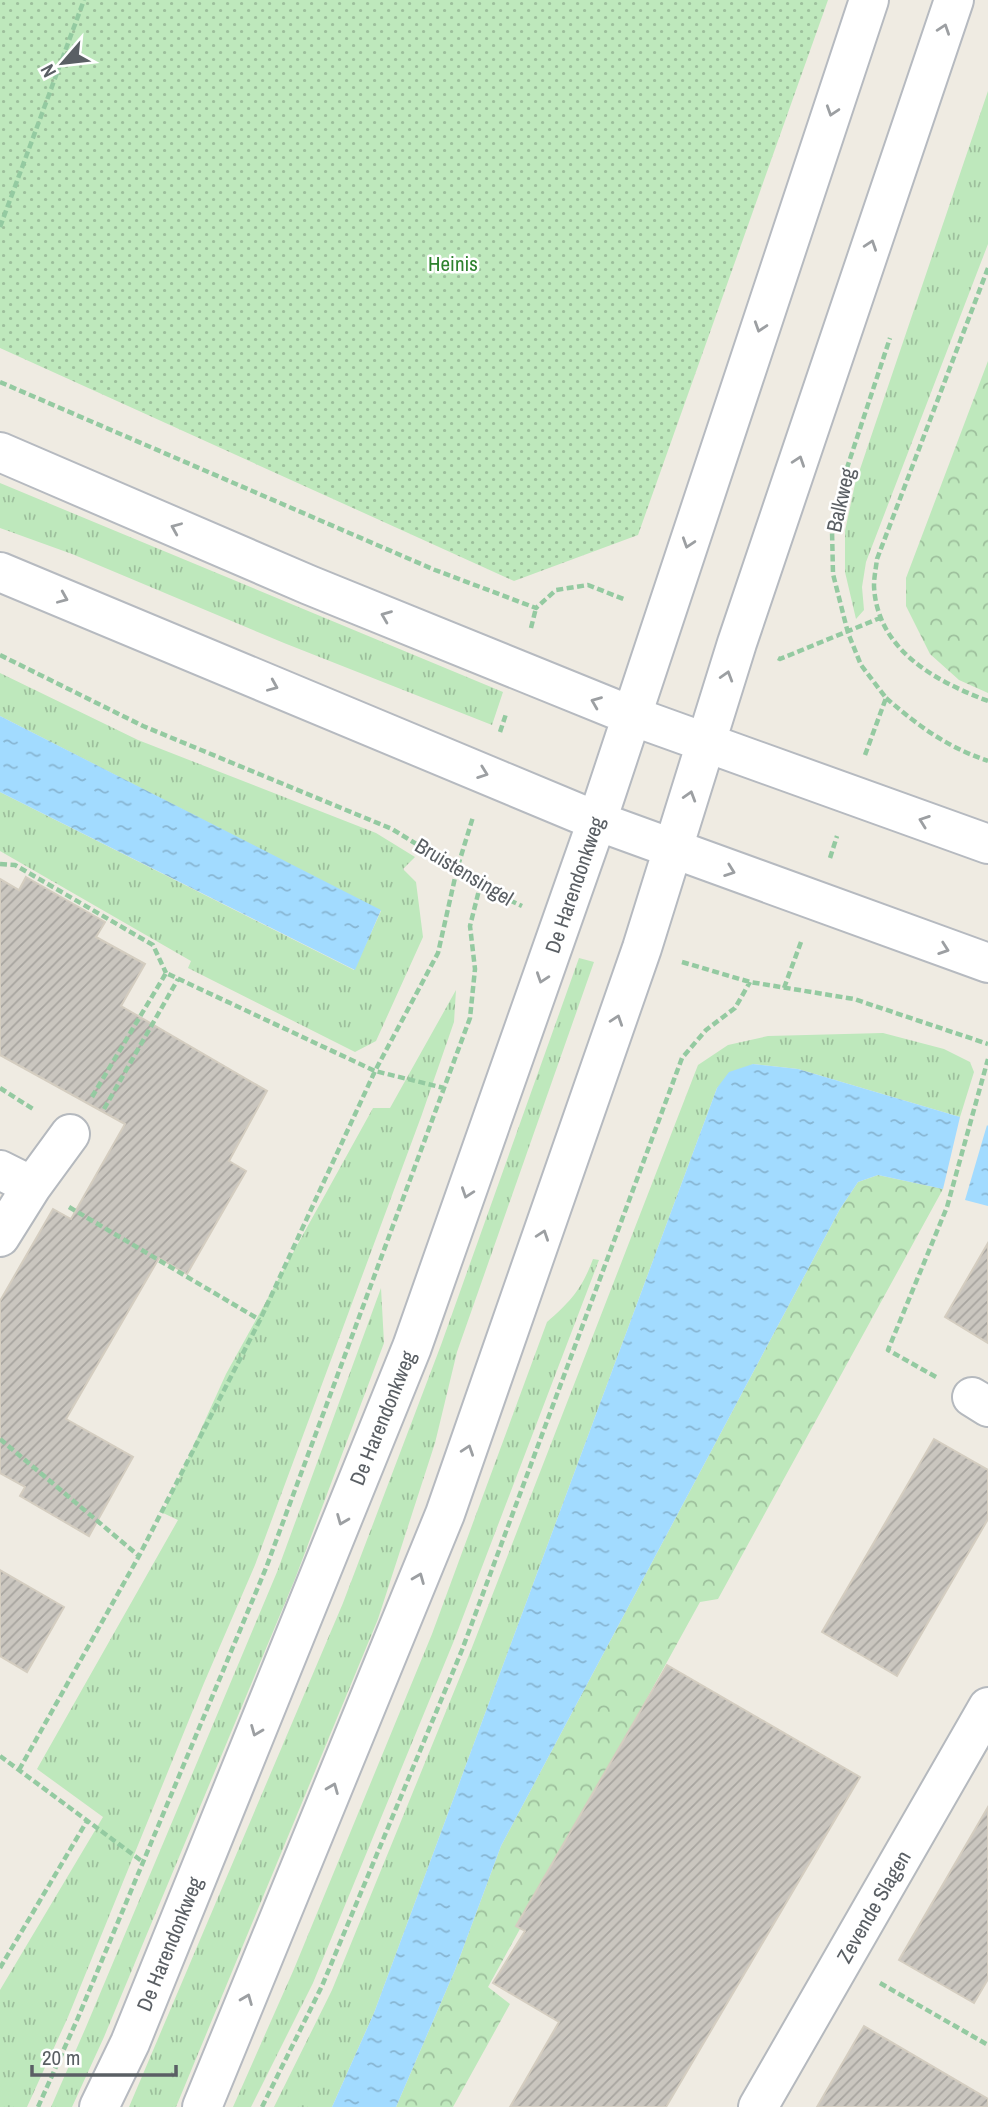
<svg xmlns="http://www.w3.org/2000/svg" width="988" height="2107" font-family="'Archivo Narrow',sans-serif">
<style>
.grass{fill:url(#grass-tufts)}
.forest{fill:url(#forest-crowns)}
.park{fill:url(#park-dots)}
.water{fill:url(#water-ripples)}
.building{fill:url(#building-hatch);stroke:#d4cdc0;stroke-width:2}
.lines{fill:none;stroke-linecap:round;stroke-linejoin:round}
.street-casing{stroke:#b5b9be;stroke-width:42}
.secondary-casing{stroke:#b6bac0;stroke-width:42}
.path{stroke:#94caa1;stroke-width:4.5;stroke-dasharray:7 3.5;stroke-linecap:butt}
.street{stroke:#fff;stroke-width:38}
.secondary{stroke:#fff;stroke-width:38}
.oneway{stroke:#9c9fa2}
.labels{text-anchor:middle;stroke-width:5;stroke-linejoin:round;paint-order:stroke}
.park-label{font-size:21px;fill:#2d822d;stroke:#fff}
.street-label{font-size:21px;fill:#5a5f64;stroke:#fff}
</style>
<defs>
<pattern id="grass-tufts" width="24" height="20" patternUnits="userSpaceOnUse" patternTransform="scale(1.75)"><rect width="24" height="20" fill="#bee8bc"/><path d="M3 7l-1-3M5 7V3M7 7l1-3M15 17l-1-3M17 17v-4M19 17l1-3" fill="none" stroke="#9dbf9c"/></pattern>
<pattern id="forest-crowns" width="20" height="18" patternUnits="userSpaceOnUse" patternTransform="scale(1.75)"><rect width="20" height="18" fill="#bee8bc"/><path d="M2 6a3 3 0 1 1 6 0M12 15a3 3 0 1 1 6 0" fill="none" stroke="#9dbf9c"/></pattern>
<pattern id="park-dots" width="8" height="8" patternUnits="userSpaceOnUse" patternTransform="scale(1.75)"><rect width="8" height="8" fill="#bee8bc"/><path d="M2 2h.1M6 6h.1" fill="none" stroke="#9dbf9c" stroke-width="1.8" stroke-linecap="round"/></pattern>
<pattern id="water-ripples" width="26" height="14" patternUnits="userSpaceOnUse" patternTransform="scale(1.75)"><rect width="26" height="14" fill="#a2dbff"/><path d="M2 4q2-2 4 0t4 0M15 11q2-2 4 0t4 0" fill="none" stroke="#87b5d2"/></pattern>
<pattern id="building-hatch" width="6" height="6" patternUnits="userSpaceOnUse" patternTransform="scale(1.75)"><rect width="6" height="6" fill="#cac6bf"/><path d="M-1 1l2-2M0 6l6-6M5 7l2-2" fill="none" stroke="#a7a49f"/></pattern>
</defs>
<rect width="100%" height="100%" fill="#efebe2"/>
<path class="grass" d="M988,91v153l-122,318 -4,25 2,23 -8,9 -11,-47v-41l10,-47z
M0,483l503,209 -11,33 -208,-82 -212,-89 -72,-26z
M0,673l138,67 238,93 39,24 -12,12 13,13 7,55 -47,104 -21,11 -167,-84 3,-7 -191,-110v-59l354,178 27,-59 -381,-195z
M579,958l15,4 -137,390 -22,91 -57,176 -202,488h-47l214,-504 98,-258z
M456,990l-2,32 -33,95 -166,448 -51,118 -136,334 -41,90h-27v-117l103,-173 -66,-48 141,-249 -15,-7 63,-139 147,-266h17z
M883,1033l61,16 26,13 4,10 -14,45 -162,-48 -45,-5 -36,24 -343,925 -42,94h-58l58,-117 139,-340 227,-585 30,-20 40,-9z
M593,1259l6,1 -146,383 -140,340 -62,124h-18l61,-138 138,-335 115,-312c23,-20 35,-33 46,-63z
M381,1288l3,55 -89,236 -191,458 -32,70h-21l35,-80 191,-455z"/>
<path class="forest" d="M988,361v332l-29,-13 -29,-26 -24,-48v-28z
M878,1175l65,14 -225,410 -18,3 -212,385 22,17 -57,103h-57l59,-137 46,-124 339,-637 18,-27z"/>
<path class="park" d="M0,0h828l-190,535 -124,46 -514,-233z"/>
<path class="water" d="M0,716l381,194 -26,60 -355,-178z
M753,1064l45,5 162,48 -17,72 -65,-14 -20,7 -18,27 -339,637 -46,124 -59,137h-64l42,-94 343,-925 12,-16z
M987,1125l1,1v80l-23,-6z"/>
<path class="building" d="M26,877l79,45 -9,15 49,27 -24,42 146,85 -38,70 17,10 -59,103 -28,-16 -93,161 67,38 -44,79 -69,-40 5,-9 -25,-14v-172l53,-92 18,10 54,-95 -125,-69v-176l19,11z
M988,1243v100l-43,-26z
M934,1439l54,31v49l-91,157 -75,-44z
M0,1570l64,37 -37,65 -27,-16z
M667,1665l193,112 -194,330h-156l49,-85 -66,-39 32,-52 -9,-5z
M988,1807v172l-14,24 -75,-43z
M864,2026l124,73v8h-171z"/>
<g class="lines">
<defs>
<path id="street" d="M0,1170l32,16 -32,51
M32,1186l38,-52
M972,1397l16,10
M758,2107l230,-400"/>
<path id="secondary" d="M0,452l309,133 323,131 356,128
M0,572l597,249 391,142
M99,2107l31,-64 282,-696 185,-526 272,-821
M202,2107l243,-593 197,-566 95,-305 217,-643"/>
</defs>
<use href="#street" class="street-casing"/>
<use href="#secondary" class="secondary-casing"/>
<path class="path" d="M0,227l84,-227
M988,268l-111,291c-1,9 -3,18 -3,27 3,64 61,95 114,115
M0,382l435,188 101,38 20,-18 32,-5 38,15
M531,628l5,-20
M0,655l143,71 249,103 65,40 23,17 42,20
M778,658l2,1 100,-41
M886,698c34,29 59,48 102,63
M500,732l6,-18
M865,755l21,-57 -25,-33 -13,-32 -15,-59 -1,-44 12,-53 46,-139
M830,858l7,-22
M0,864l15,1 138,80 13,28
M682,962l68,20 104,17 134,45
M784,988l17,-46
M0,1088l33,21
M92,1097l74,-124 209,98 63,-118 19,-84 16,-52
M104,1109l74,-130
M69,1207l191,113
M936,1377l-48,-27 59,-143 41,-148
M0,1439l139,117
M0,1756l143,106
M19,1770l120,-214 121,-236 115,-249 69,17
M0,1968l87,-147
M880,1983l108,62
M38,2107l39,-87 189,-452 204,-550 5,-49 -5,-43 10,-40
M262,2107l60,-121 140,-336 220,-592 24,-28 29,-22 15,-26"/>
<use href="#street" class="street"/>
<use href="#secondary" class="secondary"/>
</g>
<defs><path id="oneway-chevron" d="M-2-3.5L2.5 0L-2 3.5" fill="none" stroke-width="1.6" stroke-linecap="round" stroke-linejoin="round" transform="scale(1.75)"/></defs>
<g class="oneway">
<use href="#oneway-chevron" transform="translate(944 29) rotate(-71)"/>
<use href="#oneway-chevron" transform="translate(832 111) rotate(108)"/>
<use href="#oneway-chevron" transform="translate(871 245) rotate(-71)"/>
<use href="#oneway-chevron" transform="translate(760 327) rotate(108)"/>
<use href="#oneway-chevron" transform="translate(799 461) rotate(-71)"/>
<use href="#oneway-chevron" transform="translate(176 528) rotate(-157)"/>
<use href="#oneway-chevron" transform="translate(688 543) rotate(108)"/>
<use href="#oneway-chevron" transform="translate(63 598) rotate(23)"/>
<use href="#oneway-chevron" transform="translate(386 616) rotate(-158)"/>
<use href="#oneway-chevron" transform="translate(727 676) rotate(-73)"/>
<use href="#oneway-chevron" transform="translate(273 686) rotate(23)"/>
<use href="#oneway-chevron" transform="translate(596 702) rotate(-158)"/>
<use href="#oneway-chevron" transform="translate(483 773) rotate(20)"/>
<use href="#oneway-chevron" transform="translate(690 796) rotate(-73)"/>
<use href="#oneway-chevron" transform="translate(924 821) rotate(-160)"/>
<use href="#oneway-chevron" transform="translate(730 871) rotate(20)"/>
<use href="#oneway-chevron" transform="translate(944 949) rotate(19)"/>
<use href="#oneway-chevron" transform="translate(542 978) rotate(109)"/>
<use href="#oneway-chevron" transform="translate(617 1020) rotate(-71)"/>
<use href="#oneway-chevron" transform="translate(467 1193) rotate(109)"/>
<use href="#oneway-chevron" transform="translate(543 1235) rotate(-71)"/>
<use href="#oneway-chevron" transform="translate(468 1450) rotate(-71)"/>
<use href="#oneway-chevron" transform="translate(342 1520) rotate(112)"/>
<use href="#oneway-chevron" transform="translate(419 1578) rotate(-68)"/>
<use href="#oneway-chevron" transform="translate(256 1731) rotate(112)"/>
<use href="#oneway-chevron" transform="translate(333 1788) rotate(-68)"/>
<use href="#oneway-chevron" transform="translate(247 1999) rotate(-68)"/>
</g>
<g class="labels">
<g class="park-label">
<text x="453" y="271">Heinis</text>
</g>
<g class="street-label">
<text transform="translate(841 500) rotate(-77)" y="7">Balkweg</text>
<text transform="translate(464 872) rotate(31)" y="7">Bruistensingel</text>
<text transform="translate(575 885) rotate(-71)" y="7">De Harendonkweg</text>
<text transform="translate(383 1418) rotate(-68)" y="7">De Harendonkweg</text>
<text transform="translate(874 1907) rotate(-60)" y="7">Zevende Slagen</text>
<text transform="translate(170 1944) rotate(-68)" y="7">De Harendonkweg</text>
</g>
</g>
<g transform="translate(63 63) rotate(242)" stroke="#ffffff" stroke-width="5" paint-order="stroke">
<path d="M0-5L12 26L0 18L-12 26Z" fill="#5a5f64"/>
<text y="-10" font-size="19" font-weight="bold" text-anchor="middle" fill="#5a5f64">N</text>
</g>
<path d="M32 2065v10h144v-10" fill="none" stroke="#5a5f64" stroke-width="3.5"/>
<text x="42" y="2065" font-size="21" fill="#5a5f64" stroke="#ffffff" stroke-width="5" paint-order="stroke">20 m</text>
</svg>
